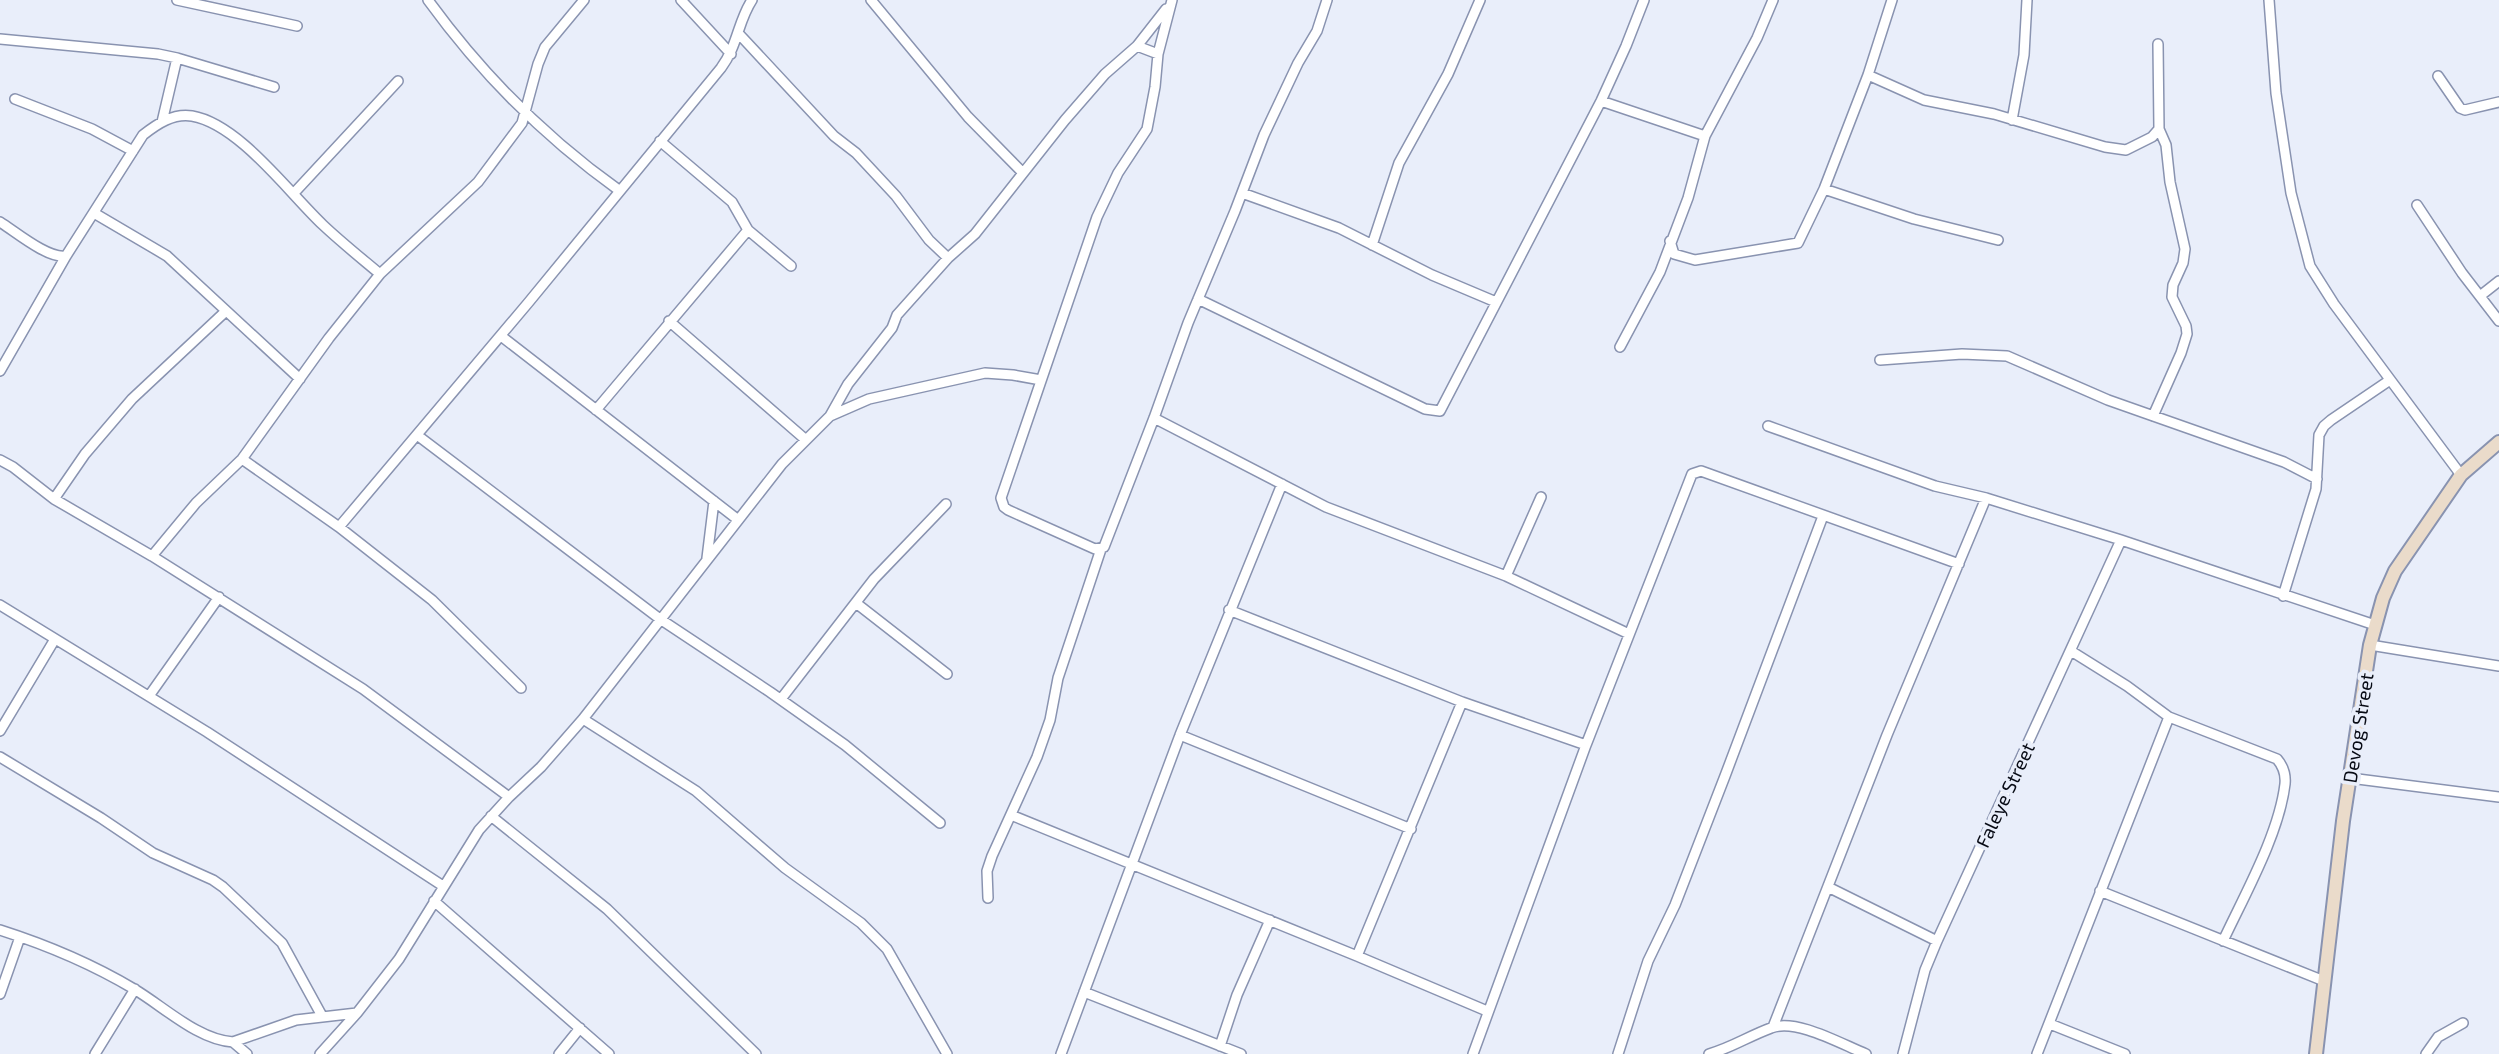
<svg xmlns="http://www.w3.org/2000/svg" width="2499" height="1054" font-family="'Exo 2',sans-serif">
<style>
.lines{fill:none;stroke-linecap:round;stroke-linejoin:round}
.street-casing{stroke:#8993b0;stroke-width:12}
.secondary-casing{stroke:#8993b0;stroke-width:16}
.street{stroke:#fff;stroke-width:9}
.secondary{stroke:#eadbca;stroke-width:12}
.labels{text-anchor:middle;stroke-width:7;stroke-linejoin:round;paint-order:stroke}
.street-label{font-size:19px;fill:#080b15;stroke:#e9eefa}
</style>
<rect width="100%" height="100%" fill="#e9eefa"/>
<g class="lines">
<defs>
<path id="street" d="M177,0l120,26
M428,0c53,73 119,139 192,191
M681,0l50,54
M871,0l97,117 54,55
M1172,0l-14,54 -3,33 -8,42 -29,44 -21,44 -96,281 3,9 4,3 87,39 9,-2 50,-129 34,-95 47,-112 29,-76 34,-72 19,-32 10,-31
M2269,0l7,93 15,100 19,73 24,38 127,171
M739,34l95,102 22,17 40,43 33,44 19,18
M0,39l158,15 19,4 97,29
M1137,46l21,8
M1868,75l56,25 70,14 111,33 21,3 26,-13 7,-8
M2438,76l22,32 5,2 34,-8
M15,99l77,30 41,22
M1601,101l104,35
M2012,120l12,-65 3,-55
M162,122l15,-64
M660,141l72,61 16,28 43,36
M1824,189l90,30 84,21
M294,193l104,-112
M1242,193l97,35 93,47 64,27
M2417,205l45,68 37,48
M94,213l73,43 133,123
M0,222c16,10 48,37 66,34l77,-121c14,-11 30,-22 49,-19 47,8 97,77 131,109 18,17 38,33 57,49
M1670,241l4,13 21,6 103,-17 26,-54 44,-114 24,-75
M1372,245l27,-82 49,-89 32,-74
M2480,296l19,-15
M1198,299l227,110 15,2 161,-310 25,-55 18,-46
M669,321l137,119
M501,336l236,183
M1620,347l40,-75 28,-74 17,-62 52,-98 16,-38
M1880,360l82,-6 45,2 101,44 176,62 33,17
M0,371l66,-115
M596,410l152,-180
M830,416l18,-32 44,-56 5,-13 51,-57 27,-24 90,-114 40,-46 32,-28 29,-37
M2153,416l28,-63 6,-19 -1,-8 -14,-29 1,-12 10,-22 2,-14 -15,-67 -4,-37 -7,-16 -1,-85
M1154,418l172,89 180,69 123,58
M1768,426l167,60 51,12 135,42 254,85
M417,435l243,184 110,73 75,53 95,78
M242,459l97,68 93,73 89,88
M0,460l13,7 41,32 98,57 211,133 146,108
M54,499l31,-45 47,-55 94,-88
M339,527l189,-224 193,-235c17,-23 17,-47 31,-68
M152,556l44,-53 46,-44 87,-121 51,-64 98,-92 44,-59 16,-59 7,-17 39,-47
M707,558l7,-57
M1506,576l35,-79
M2283,596l33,-107 3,-54 5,-9 7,-6 59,-40
M856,603l91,71
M0,605l207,127 236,154
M1229,610l233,92 124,43
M2370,645l129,21
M2071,651l56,35 42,31 108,42c6,7 9,15 8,25 -6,50 -40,110 -62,157
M149,696l70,-99
M781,699l93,-120 72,-75
M583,719l113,72 89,77 76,55 26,26 60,105
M0,731l55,-92
M1180,735l231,94
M0,757l101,61 52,35 60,27 10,7 59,56 40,73
M2350,778l149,19
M1011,815l346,141 130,55
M491,816l116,93 149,145
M1828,887l109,54
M2100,891l224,90
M988,898l-1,-27 5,-15 45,-99 13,-37 8,-42 43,-129
M434,901l175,153
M0,930c47,15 92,34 134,59 29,17 64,51 99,53l63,-22 61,-7
M1357,956l105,-254
M1084,992l157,62
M0,994l20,-57
M2050,1024l75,30
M1773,1027l114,-292 99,-237
M233,1042l14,12
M1220,1046l17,-51 33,-75
M95,1054l40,-65
M320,1054l37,-41 42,-54 80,-129 30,-33 32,-30 42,-48 199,-255 48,-48 39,-17 116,-26 28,2 28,5
M559,1054l21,-26
M1061,1054l119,-319 102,-251
M1473,1054l113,-309 106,-271 9,-3 258,93
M1618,1054l30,-93 27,-56 50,-129 98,-260
M1709,1054c22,-6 40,-18 62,-26 25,-10 70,16 95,26
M1903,1054l22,-84 12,-29 184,-401
M2037,1054l132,-337
M2426,1054l12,-17 25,-14"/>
<path id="secondary" d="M2316,1054l27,-233 27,-176 13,-47 12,-27 66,-96 38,-33"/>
</defs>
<use href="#street" class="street-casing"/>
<use href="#secondary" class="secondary-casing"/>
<use href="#street" class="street"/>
<use href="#secondary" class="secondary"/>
</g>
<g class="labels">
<g class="street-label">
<text transform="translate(2358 728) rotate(-81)" y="7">Devog Street</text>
<text transform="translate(2005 795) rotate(-65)" y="7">Faleye Street</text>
</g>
</g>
</svg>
